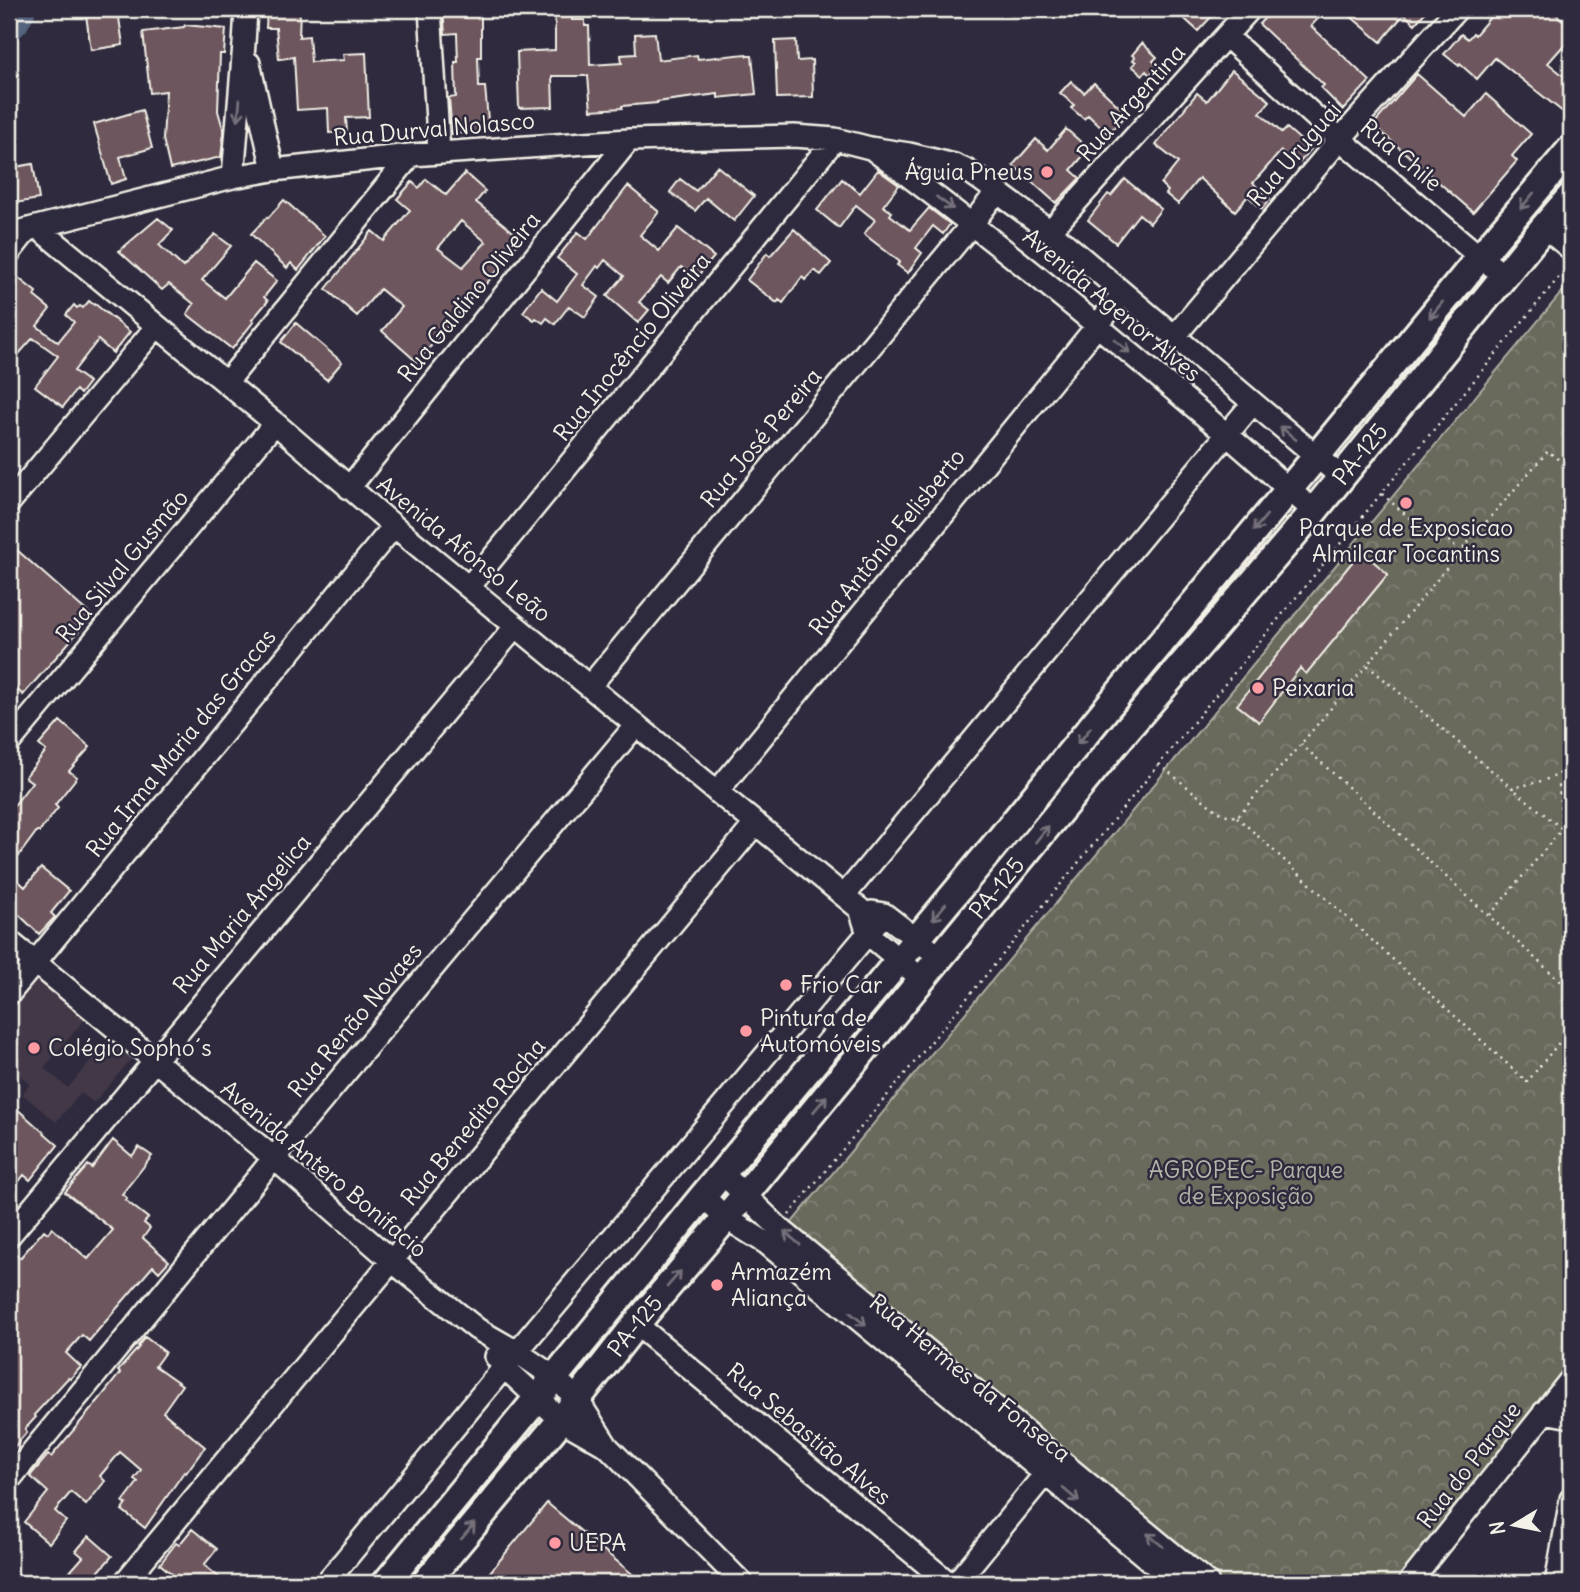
<svg xmlns="http://www.w3.org/2000/svg" width="1580" height="1592" font-family="Delius,sans-serif">
<style>
.built{fill:#423847}
.forest{fill:url(#forest-crowns);stroke:#aeaea2;stroke-width:2}
.lines{fill:none;stroke-linecap:round;stroke-linejoin:round}
.river{stroke:#54637e;stroke-width:28}
.building{fill:#6d575d;stroke:#f4f1e8;stroke-width:2;fill-rule:evenodd}
.minor-casing{stroke:#f4f1e8;stroke-width:26}
.major-casing{stroke:#f4f1e8;stroke-width:32}
.path{stroke:#f4f1e8;stroke-width:2.5;stroke-dasharray:2 5;stroke-linecap:butt}
.minor{stroke:#2f2a3d;stroke-width:21}
.major{stroke:#2f2a3d;stroke-width:26}
.oneway{stroke:#747079}
.poi-dot{fill:#ff9aa2;stroke:#2f2a3d;stroke-width:2.5}
.labels{text-anchor:middle;stroke-width:5;stroke-linejoin:round;paint-order:stroke}
.street-label{font-size:23px;fill:#f4f1e8;stroke:#2f2a3d}
.poi-label{font-size:23px;fill:#f4f1e8;stroke:#2f2a3d;text-anchor:start}
.park-label{font-size:23px;fill:#b5b4a9;stroke:#2f2a3d}
</style>
<defs>
<pattern id="forest-crowns" width="20" height="18" patternUnits="userSpaceOnUse" patternTransform="scale(1.75)"><rect width="20" height="18" fill="#696a5c"/><path d="M2 6a3 3 0 1 1 6 0M12 15a3 3 0 1 1 6 0" fill="none" stroke="#7f8073"/></pattern>
</defs>
<rect width="100%" height="100%" fill="#2f2a3d"/>
<filter id="ink" filterUnits="userSpaceOnUse"><feTurbulence type="fractalNoise" baseFrequency=".0143" numOctaves="2"/><feDisplacementMap in="SourceGraphic" scale="14" xChannelSelector="R" yChannelSelector="G"/><feConvolveMatrix kernelMatrix="1 2 1 2 8 2 1 2 1" color-interpolation-filters="sRGB"/></filter>
<g filter="url(#ink)">
<path class="built" d="M36,980l48,40 -40,48 24,20 41,-49 23,19 -38,45 -13,-10 -25,29 -34,-28 8,-10 -12,-11 2,-2 -11,-10v-48z"/>
<path class="forest" d="M1571,281v1088l-170,214h-179l-434,-356z"/>
<g class="lines">
<path class="river" d="M9,28l6,-6 7,-13"/>
</g>
<path class="building" d="M267,9h33l-1,28 10,-1 2,26 33,-2 -1,-6 23,-1 3,64 -23,1 1,14 -18,1 -1,-25 -31,2 -3,-53 -15,2 -3,-31h-10z
M443,9h38v48h-3l1,30h6l4,44 -37,3 -3,-36 7,-1 -1,-35h3l-1,-29 -12,1z
M1174,9h33l6,6 -15,16z
M1273,9h54l-16,17 59,55 -27,29 -22,-22 3,-3 -65,-61z
M1342,9h86l-13,15 -11,-10 -23,28z
M1497,9h53l21,18v10l-23,26 23,19v19l-8,11 -68,-54 -18,21 -17,-15 -1,2 -15,-12 17,-20 7,5 5,-6 2,2z
M118,11l5,34 -32,5 -5,-35z
M555,17h17v3h13v6h4l1,39 32,-2 -1,-8 15,-1 -1,-20 20,-1 3,27 39,-5 1,4 48,-5 1,2h5l4,38 -38,4v-4l-61,8v1l-35,3v2l-31,2 -3,-34h-36l1,31 -34,1 -2,-56 38,-2z
M185,25l41,4 -2,25h-4l-2,57 6,21 -3,25 -51,12 -7,-30 3,-48 -16,2 -7,-61 41,-5z
M796,40l1,21 15,-1 1,37 -36,1 -2,-57z
M1142,43l15,14 -4,4 5,4 -8,10 -4,-4 -3,4 -11,-9 4,-4 -3,-2 2,-3 -3,-2z
M1232,70l38,31 -10,12 22,20 5,-5 24,21 -11,13 -4,-4 -3,4 -12,-11 -28,32 17,16 -8,10 -14,-13 -13,15 -36,-33 -21,26 -12,-10 2,-3 -7,-7 17,-21 -22,-18 41,-52 10,8z
M1417,74l49,43 20,-23 45,40 -19,22 5,5 -44,51 -100,-87z
M1071,81l13,12 10,-10 33,31 -19,20 -20,-19 -4,4 -13,-11 3,-3 -14,-12z
M142,110l10,38 -32,9 6,22 -15,5 -17,-60z
M1066,129l23,20 -18,21 9,8 -24,25 -43,-38 23,-26 12,11z
M33,164l6,35 -30,5v-36z
M717,166l37,30 -20,25 -28,-23 -11,13 -25,-19 10,-13 16,12z
M878,170l21,15 -16,21 9,6 -2,3 20,15 19,-22 21,16 -7,10 -10,-8 -17,22 6,5 -14,20 -11,-8 3,-3 -36,-28 11,-14 -19,-15 -17,23 -22,-18 25,-31 18,14z
M465,173l20,18 -9,11 46,37 -24,27 2,2 -15,17 -3,-3 -23,32 -42,48 -35,-31 20,-24 -22,-18 -23,27 -31,-27 46,-58 12,10 26,-31 -13,-11 15,-17 7,6 7,-9 20,16zM461,221l25,21 -23,25 -25,-19z
M1125,179l36,30 -11,14 -11,-9 -23,29 -28,-23 20,-26 3,2z
M628,186l31,26 -19,23 19,16 19,-23 36,29 -19,22 -14,-12 -13,16 -7,-6 -22,25 10,8 -11,13 -31,-27 17,-20 -19,-16 -6,8 -2,-2 -14,19 16,12 -14,20 -16,-11 -14,18 -8,-6 -4,5 -7,-5 -2,2 -11,-8 18,-24 16,13 20,-27 -20,-16 21,-26 9,7z
M284,200l41,36 -27,34 -7,-7 -4,5 -36,-34 16,-17 1,1z
M158,218l15,12 -14,15 24,22 32,-33 16,12 -29,34 23,18 29,-35 23,18 -13,16 4,4 -16,19 2,1 -22,28 -45,-35 7,-10 -25,-20 -7,6 -43,-39z
M794,229l37,34 -10,12 -7,-5 -9,10 -3,-3 -19,26 -4,-3 -2,3 -30,-23 20,-27 3,3z
M16,276l20,16 -2,4 16,13 -13,17 21,16 16,-20 -8,-7 8,-10 3,3 3,-2 3,2 6,-7 5,4 1,-1 35,28 -17,21 -15,-13 -24,31 15,11 -9,12 -4,-4 -13,17 -28,-21 23,-30 -25,-18 -24,27v-80z
M296,323l46,39 -15,18 -46,-38z
M9,543l83,73 -69,79 -14,-13z
M1361,551l27,23 -82,100 -6,-6 -41,54 -22,-17z
M60,721l30,26 -21,24 8,6 -22,28 3,3 -19,24 -2,-1 -28,38v-57l23,-30 -7,-5 21,-26 -7,-6z
M41,868l28,23 -18,22 4,4 -16,17 -30,-29v-33l16,15z
M16,1108l42,37 -28,35 -6,-5 -15,19v-77z
M113,1140l19,16 7,-9 13,9 -30,38 5,4 -2,2 23,18 -4,5 6,5 -7,10 26,23 -10,11 -6,-6 -64,75 -7,-6 -16,18 15,14 -11,12 -2,-1 -34,37 2,2 -11,12 2,3 -18,21v-191l6,-8 5,4 24,-28 4,3 4,-5 36,31 25,-29 -48,-38 23,-27 4,3z
M145,1337l20,15 -10,14 27,19 -19,27 42,35 -19,26 -2,-1 -39,56 -23,-18 4,-6 -3,-2 15,-20 -4,-3 7,-9 -21,-18 -20,24 5,5 -19,24 -15,-13 -16,19 11,10 -17,22 -25,-21 24,-30 -18,-16 18,-21 3,2 47,-56 22,-28 -2,-2 21,-24 -1,-1z
M547,1503l96,80h-162z
M192,1529l25,20 -13,16 22,18h-43l-23,-19 16,-21 3,2z
M89,1536l23,20 -23,27h-29l23,-26 -7,-6z"/>
<g class="lines">
<defs>
<path id="minor" d="M430,9l9,144
M1226,36l114,103 140,118 25,19
M249,63l24,107
M875,151c121,89 236,185 351,283 30,25 58,52 88,77
M233,177l11,-133 2,-35
M37,227l238,196 119,103 450,370 16,13 8,25 55,46
M1544,227l27,22
M1050,231l200,-222
M9,234l224,-57 40,-7 138,-15 218,-15 165,-4 41,3 35,9 39,6 45,11 14,6 13,9 69,51 291,246
M9,253l19,-24
M1174,337l166,-198 117,-130
M226,383l185,-228
M349,488l280,-348
M9,503l148,-177
M469,587l366,-448
M590,686l382,-462 25,-33
M9,743l266,-320
M717,792l380,-466 26,-33
M844,896l409,-493
M872,912l12,2 57,44
M9,941l265,217 118,103 85,68 40,23 37,25 23,22 30,47 135,137
M9,994l385,-468
M722,1173l56,54 430,356
M703,1196l23,22 40,25 411,340
M9,1236l507,-610
M636,1324l313,259
M496,1357l8,10 57,53 42,24
M1544,1412l27,5
M9,1480l265,-322 362,-433
M124,1583l632,-760
M326,1583l184,-223 374,-446
M956,1583l98,-120
M1409,1583l162,-204
M1556,1583l15,-84"/>
<g id="major">
<path d="M386,1583l317,-387 297,-357 105,-129 211,-253 164,-200 91,-108"/>
<path id="s1" d="M425,1583l136,-163 75,-96 90,-106 402,-490 186,-217 230,-284 27,-31"/>
</g>
</defs>
<use href="#minor" class="minor-casing"/>
<use href="#major" class="major-casing"/>
<path class="path" d="M1382,494l39,34h12l6,3 21,21 88,-101 23,19
M1460,552l-93,113 145,123
M1301,744l270,247
M1159,764l58,47 10,4 10,2 64,-73 66,-79
M1571,764c-13,16 -39,19 -59,24l59,48
M1237,817l290,265 44,-54
M1490,915l72,-86 -3,-44 6,-13
M789,1215l780,-950"/>
<use href="#minor" class="minor"/>
<use href="#major" class="major"/>
</g>
<defs><path id="oneway-shaft" d="M-6 0H5M1.5-3L5.5 0L1.5 3" fill="none" stroke-width="1.6" stroke-linecap="round" stroke-linejoin="round" transform="scale(1.75)"/></defs>
<g class="oneway">
<use href="#oneway-shaft" transform="translate(239 110) rotate(95)"/>
<use href="#oneway-shaft" transform="translate(1527 201) rotate(130)"/>
<use href="#oneway-shaft" transform="translate(945 203) rotate(36)"/>
<use href="#oneway-shaft" transform="translate(1436 310) rotate(129)"/>
<use href="#oneway-shaft" transform="translate(1122 346) rotate(40)"/>
<use href="#oneway-shaft" transform="translate(1288 433) rotate(-140)"/>
<use href="#oneway-shaft" transform="translate(1260 523) rotate(130)"/>
<use href="#oneway-shaft" transform="translate(1084 736) rotate(129)"/>
<use href="#oneway-shaft" transform="translate(1042 834) rotate(-51)"/>
<use href="#oneway-shaft" transform="translate(939 912) rotate(130)"/>
<use href="#oneway-shaft" transform="translate(820 1104) rotate(-50)"/>
<use href="#oneway-shaft" transform="translate(792 1238) rotate(-140)"/>
<use href="#oneway-shaft" transform="translate(674 1279) rotate(-49)"/>
<use href="#oneway-shaft" transform="translate(858 1319) rotate(39)"/>
<use href="#oneway-shaft" transform="translate(1071 1495) rotate(40)"/>
<use href="#oneway-shaft" transform="translate(468 1531) rotate(-50)"/>
<use href="#oneway-shaft" transform="translate(1155 1540) rotate(-140)"/>
</g>
</g>
<g class="poi-dot">
<circle cx="1047" cy="172" r="7"/>
<circle cx="1406" cy="503" r="7"/>
<circle cx="1258" cy="688" r="7"/>
<circle cx="786" cy="985" r="7"/>
<circle cx="746" cy="1031" r="7"/>
<circle cx="34" cy="1048" r="7"/>
<circle cx="717" cy="1285" r="7"/>
<circle cx="555" cy="1543" r="7"/>
</g>
<g class="labels">
<g class="street-label">
<text transform="translate(1131 103) rotate(-48)" y="8">Rua Argentina</text>
<text transform="translate(434 129) rotate(-5)" y="8">Rua Durval Nolasco</text>
<text transform="translate(1294 154) rotate(-49)" y="8">Rua Uruguai</text>
<text transform="translate(1401 155) rotate(40)" y="8">Rua Chile</text>
<text transform="translate(469 297) rotate(-51)" y="8">Rua Galdino Oliveira</text>
<text transform="translate(1112 305) rotate(40)" y="8">Avenida Agenor Alves</text>
<text transform="translate(632 347) rotate(-51)" y="8">Rua Inocêncio Oliveira</text>
<text transform="translate(761 438) rotate(-50)" y="8">Rua José Pereira</text>
<text dy="8" stroke="none"><textPath href="#s1" startOffset="1466">PA-125</textPath></text>
<text transform="translate(887 542) rotate(-51)" y="8">Rua Antônio Felisberto</text>
<text transform="translate(464 549) rotate(39)" y="8">Avenida Afonso Leão</text>
<text transform="translate(122 566) rotate(-50)" y="8">Rua Silval Gusmão</text>
<text transform="translate(181 743) rotate(-51)" y="8">Rua Irma Maria das Gracas</text>
<text dy="8" stroke="none"><textPath href="#s1" startOffset="900">PA-125</textPath></text>
<text transform="translate(242 914) rotate(-50)" y="8">Rua Maria Angelica</text>
<text transform="translate(355 1020) rotate(-50)" y="8">Rua Renão Novaes</text>
<text transform="translate(473 1122) rotate(-50)" y="8">Rua Benedito Rocha</text>
<text transform="translate(324 1169) rotate(40)" y="8">Avenida Antero Bonifacio</text>
<text dy="8" stroke="none"><textPath href="#s1" startOffset="332">PA-125</textPath></text>
<text transform="translate(970 1378) rotate(39)" y="8">Rua Hermes da Fonseca</text>
<text transform="translate(809 1434) rotate(40)" y="8">Rua Sebastião Alves</text>
<text transform="translate(1469 1465) rotate(-52)" y="8">Rua do Parque</text>
</g>
<g class="poi-label">
<text x="1033" y="180" text-anchor="end">Águia Pneus</text>
<text x="1406" y="536" text-anchor="middle">Parque de Exposicao<tspan x="1406" dy="26">Almilcar Tocantins</tspan></text>
<text x="1272" y="696">Peixaria</text>
<text x="800" y="993">Frio Car</text>
<text x="760" y="1026">Pintura de<tspan x="760" dy="26">Automóveis</tspan></text>
<text x="48" y="1056">Colégio Sopho´s</text>
<text x="731" y="1280">Armazém<tspan x="731" dy="26">Aliança</tspan></text>
<text x="569" y="1551">UEPA</text>
</g>
<g class="park-label">
<text x="1246" y="1178">AGROPEC- Parque<tspan x="1246" dy="26">de Exposição</tspan></text>
</g>
</g>
<rect width="1580" height="1592" fill="none" stroke="#2f2a3d" stroke-width="35"/>
<rect x="18" y="18" width="1545" height="1557" fill="none" stroke="#f4f1e8" stroke-width="2.5" filter="url(#ink)"/>
<g transform="translate(1514 1525) rotate(260)" stroke="#2f2a3d" stroke-width="5" paint-order="stroke">
<path d="M0-5L12 26L0 18L-12 26Z" fill="#f4f1e8"/>
<text y="-10" font-size="19" font-weight="bold" text-anchor="middle" fill="#f4f1e8">N</text>
</g>
</svg>
